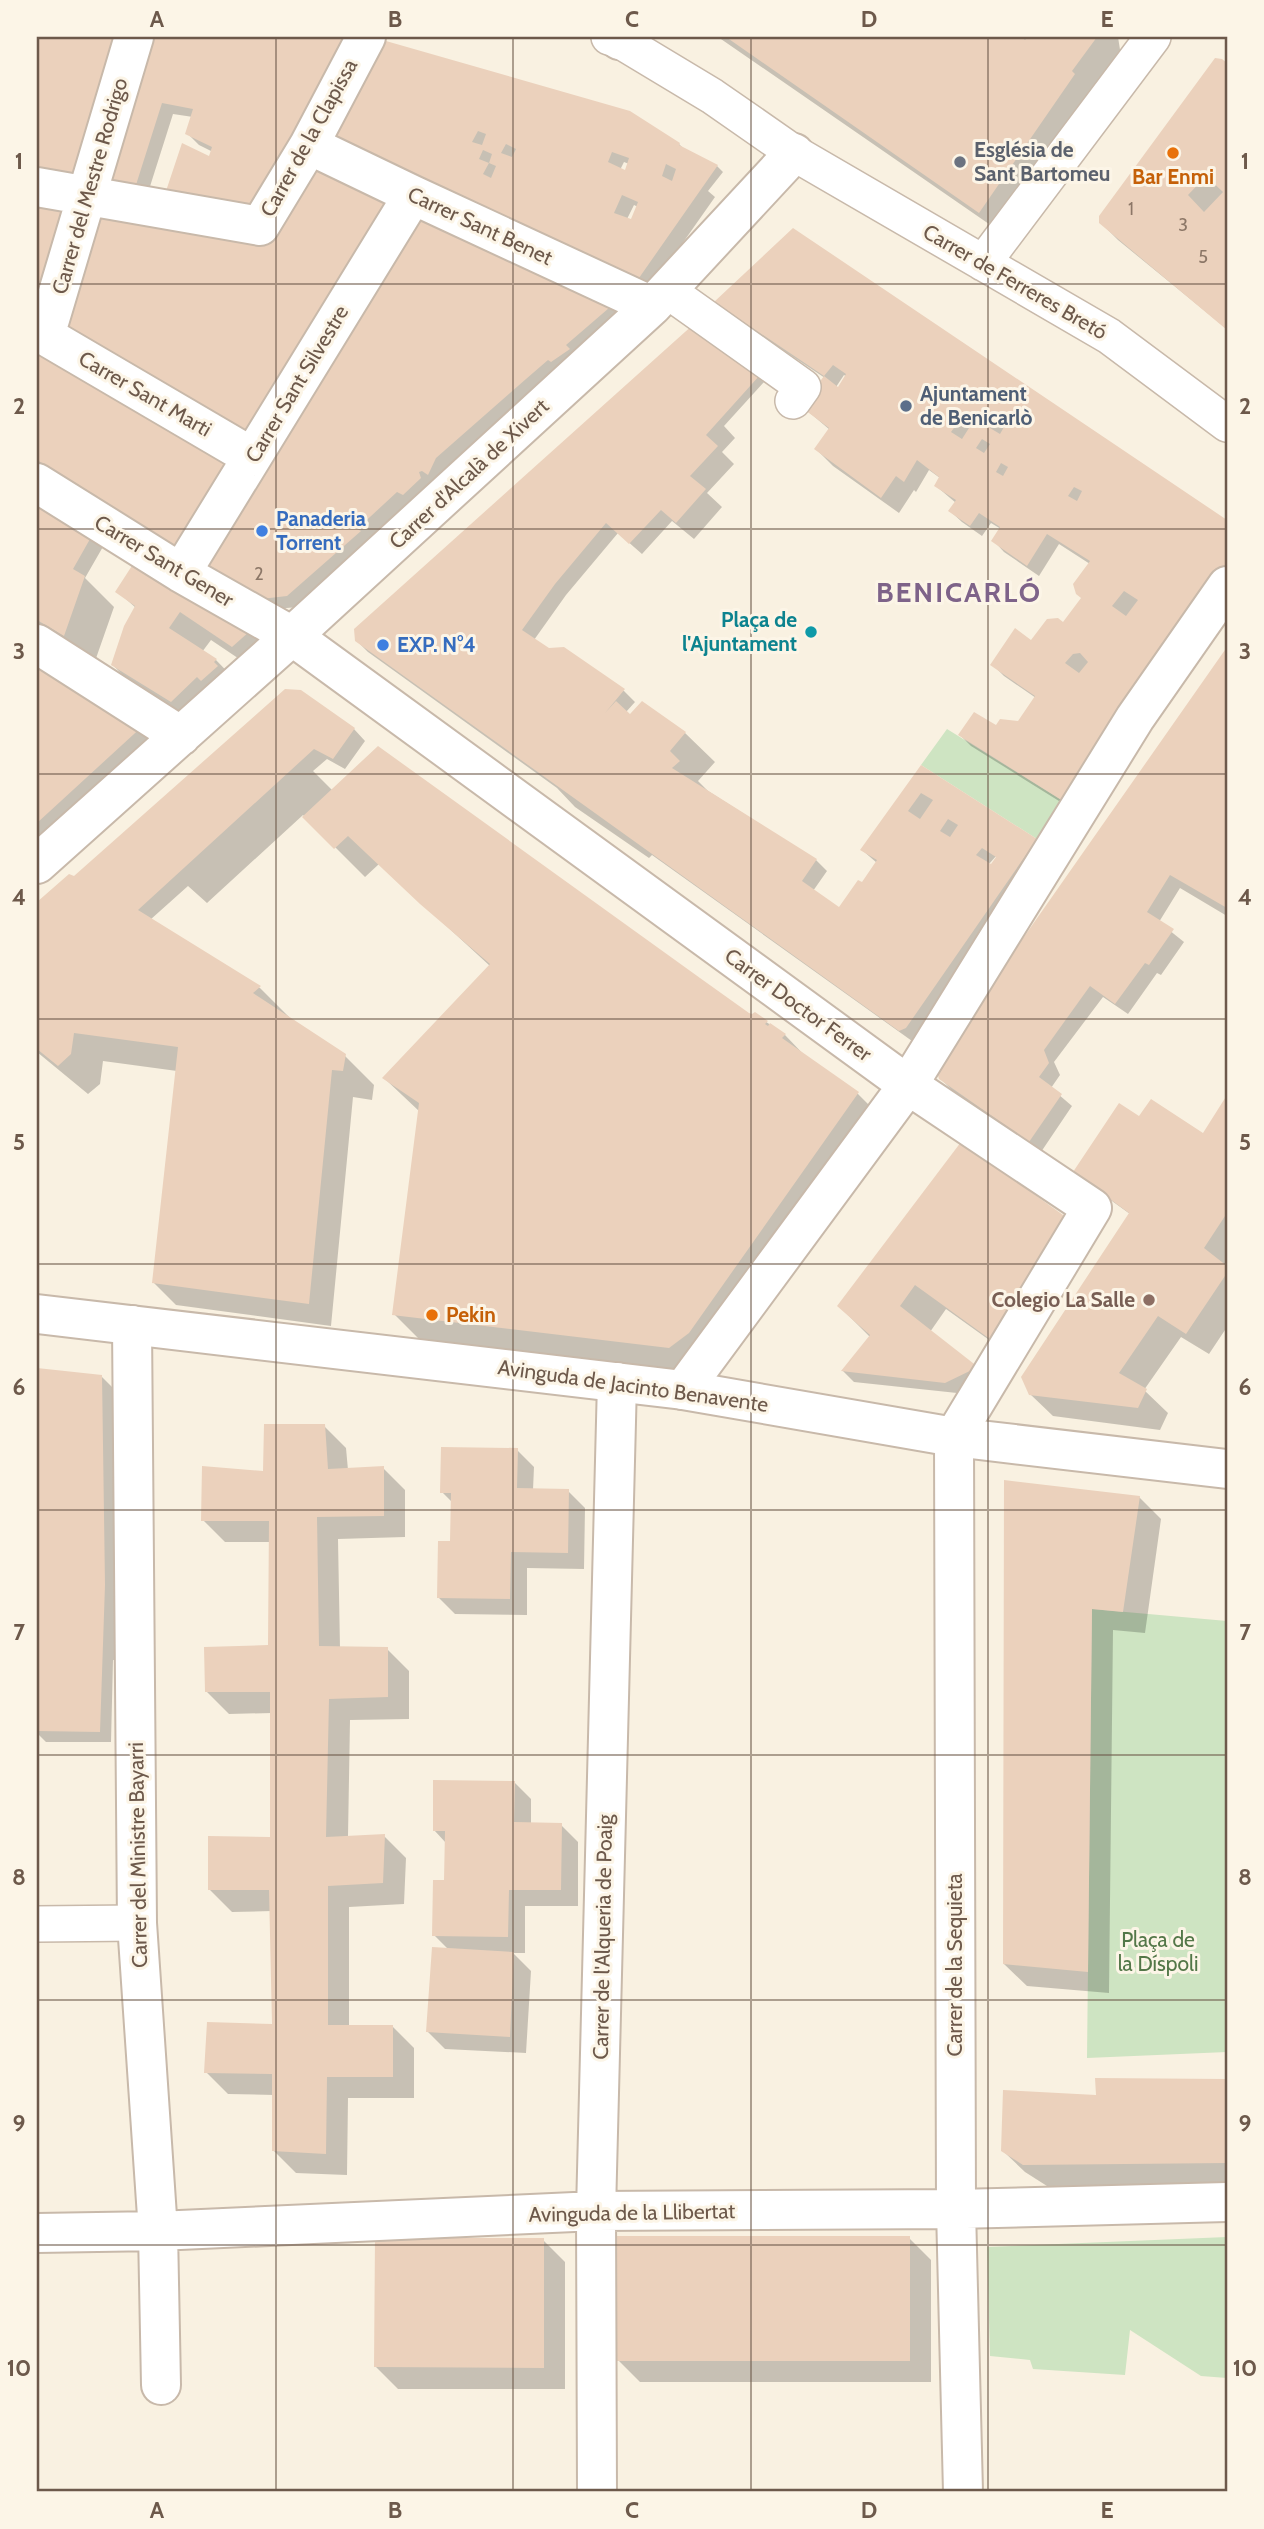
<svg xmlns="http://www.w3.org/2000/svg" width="1264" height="2529" font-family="Cabin,sans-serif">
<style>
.green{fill:#cee4c2}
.shadow{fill:#0003;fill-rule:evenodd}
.building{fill:#ebd1bc;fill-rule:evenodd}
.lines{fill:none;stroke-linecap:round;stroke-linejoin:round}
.pedestrian-casing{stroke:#c8b9aa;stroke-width:38}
.minor-casing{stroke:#c8b9aa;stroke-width:42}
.tertiary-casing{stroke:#c8b9aa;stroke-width:42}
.pedestrian{stroke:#fff;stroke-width:35}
.minor{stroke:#fff;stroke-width:38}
.tertiary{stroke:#fff;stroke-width:38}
.grid{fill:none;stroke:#6d594b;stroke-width:2;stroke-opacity:0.55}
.food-dot{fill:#e8710a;stroke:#fcf5e7;stroke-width:2.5}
.worship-dot{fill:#6b7280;stroke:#fcf5e7;stroke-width:2.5}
.service-dot{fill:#5c6f8a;stroke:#fcf5e7;stroke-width:2.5}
.shop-dot{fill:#3f7fe0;stroke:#fcf5e7;stroke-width:2.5}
.culture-dot{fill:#0f9aa8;stroke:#fcf5e7;stroke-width:2.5}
.education-dot{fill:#8d6e63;stroke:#fcf5e7;stroke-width:2.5}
.labels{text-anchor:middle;stroke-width:6;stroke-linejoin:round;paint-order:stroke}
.number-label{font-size:18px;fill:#8c7767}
.street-label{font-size:21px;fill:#6d594b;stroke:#fcf5e7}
.worship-label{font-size:21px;font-weight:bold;fill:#5b616d;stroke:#fcf5e7;text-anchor:start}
.food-label{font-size:21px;font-weight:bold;fill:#c56008;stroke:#fcf5e7}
.service-label{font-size:21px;font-weight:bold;fill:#4e5e75;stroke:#fcf5e7;text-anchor:start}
.shop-label{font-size:21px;font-weight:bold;fill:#366cbe;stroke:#fcf5e7;text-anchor:start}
.culture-label{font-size:21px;font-weight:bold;fill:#0d838f;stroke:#fcf5e7;text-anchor:end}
.education-label{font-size:21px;font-weight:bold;fill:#785e54;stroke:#fcf5e7;text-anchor:end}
.park-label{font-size:21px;fill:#537748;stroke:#fcf5e7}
.district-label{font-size:28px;font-weight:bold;letter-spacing:2px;fill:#7e6389;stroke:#fcf5e7}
.neatline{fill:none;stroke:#6d594b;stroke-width:2.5}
.grid-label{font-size:23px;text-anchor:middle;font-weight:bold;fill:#6d594b}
</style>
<rect width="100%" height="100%" fill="#f9f1e1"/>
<path class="green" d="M947,729l116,72 -26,38 -116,-74z
M1092,1609l135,12v431l-140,6z
M1227,2237v141l-26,-2 -71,-46 -5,45 -92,-6 -3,-9 -40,-4 -3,-109z"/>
<path class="shadow" d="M37,37h97l-97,144z
M150,37h209l320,107 6,6 32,16 6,6 -15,19 7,6 -71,101 -434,-140 3,-6 -14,-7 -12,-12 6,-16 -20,-3 -27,85 -29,-5zM624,162l5,2 -3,8 -6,-2zM634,205l4,2 -6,14 -5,-2z
M718,37h400l3,19 -119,177z
M1221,60l6,6v263l-109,-89 -17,-17z
M793,230l434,292v55l-152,234 -104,-65 -11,-11 59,-12 17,-25 -32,-22 -11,-11 70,-41 20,-25 7,-35 -31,-20 -20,32 -35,-24 -11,-12 8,-11 -10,-6 -9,13 -20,-14 -12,-11 6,-8 -20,-17 4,-8 -11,-8 -13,22 -2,-2 -15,23 -66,-47 -17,-17 14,-19 -27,-23 22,-29 -98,-65 -11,-11zM844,375l3,2 -8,12 -3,-2z
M605,300l30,31 -206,153 3,6 -17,16 -6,-4 -110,105 -25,2 -54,-34 -11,-11z
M695,326l69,56 -40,44 11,12 -13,14 12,12 -27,29 15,14 -28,32 -22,-18 -30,33 -24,-21 -52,62 -32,45 14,9h16l60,42 11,11 -9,10 4,4 13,-13 42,30 30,29 -17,19 10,10 108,69 11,11 -14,20 27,18 23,-25 14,-21 -15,-13 59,-83 115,74 11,11 -129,187 -6,2 -260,-186 -3,3 -74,-51 -18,-19 -189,-136 -12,-12zM997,855l2,1 -7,11 -3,-3z
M37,353l152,204 -152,-95z
M37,499l67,46 -19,33 29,29 -20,57 -57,-35z
M118,592l130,34 30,30 -15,19 -52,-35 -9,12 14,8 29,30 -43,41 -60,-36 -29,-30 23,-57z
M1227,650v266l-47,-28 -21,34 25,20 -23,33 -4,-2 -29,41 -25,-17 -49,65 6,13 -9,13 21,18 -31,46 -89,-62 -12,-12z
M37,659l119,77 -119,108z
M253,720l101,9 11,12 -20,28 -18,-10 -14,12 20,20 419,225 3,-2 30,21 23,24 50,35 11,11 -74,103 -96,169 -275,-33 -30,-30 26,-202 -36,-34 106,-112 -111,-102 -14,13 -62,-62 -96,88 -19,-17 -38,34 110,68 29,29 -1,1 56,37 30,30 -2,15 -19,-3 -22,229 -155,-21 -22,-22 23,-212 -74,-10 -3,23 -12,10 -51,-42v-148l32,-28 5,2z
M1227,1098v229l-18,27 -28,-17 -37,53 24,23 -8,17 -107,-14 -23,-22 100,-180 -43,-31 53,-64 63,16z
M1062,1217l12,12 -68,123 -60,-43 -16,23 57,47 -30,14 -103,-11 -11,-11 27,-34 -31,-31z
M37,1370l64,6 22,22 1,263 -11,-1 -2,82h-65l-9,-9z
M324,1426l22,22 2,22 35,-2 22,22v47l-67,2 2,109 47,1 22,22v48l-59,1 -2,117 36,-1 22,22 -2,46 -55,3v119h43l22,22v50h-66l-1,77 -51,-2 -22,-22v-56l-46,-1 -22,-22 68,-46 -2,-115 -40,1 -22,-22 62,-51v-126l-43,1 -22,-22 63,-45v-105h-45l-22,-22z
M517,1450l17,17 -1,23 35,1 17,17 -1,61 -57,-1v47l-72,-1 -17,-17 14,-54 1,-40 -11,-11z
M1006,1482l133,15 22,22 -16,114 -32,-3 -4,363 -82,-7 -23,-22z
M514,1782l17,17v25l30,1 17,17v64h-53v47h-12l18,18 -5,82 -81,-4 -17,-17 21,-82 -15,-15 12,-53v-39l-12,-13z
M1097,2080l130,1v104l-180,1 -22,-14 -23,-22 96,-54z
M909,2238l22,22v122h-291l-22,-22z
M543,2240l22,22v127h-167l-22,-22z"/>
<path class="building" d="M37,37h82l-45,142 -37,-6z
M149,37h208l-107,172 -85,-15 17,-51 27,13 3,-9 -27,-13 8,-25 -31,-6 -27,85 -31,-5z
M372,37l258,74 50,32 -1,2 39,20 -86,123 -311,-152zM478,131l8,3 -4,11 -10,-3zM506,144l10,5 -4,8 -11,-4zM483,150l9,4 -3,9 7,3 -5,12 -8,-4 6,-11 -10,-4zM612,152l17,6 -4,12 -17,-8zM666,164l10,5 -4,12 -10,-5zM622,195l16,7 -7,17 -17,-6z
M726,37h295l4,3 3,-3h69l-25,34 3,3 -96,139z
M1215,58l7,1 5,4v267l-128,-107v-7zM1206,176l17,16 -19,20 -16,-17z
M315,160l76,36 -142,240 -187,-111 35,-115 166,29z
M37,200l29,5 -29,98z
M418,209l188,90 3,9 -43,37 4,4 -19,13 -3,-2 -22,19 -90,79 -8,17 -6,-4 -3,1 2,6 -18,17 -6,-3 -40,37 4,2 -74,65 -26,3 -54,-35z
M793,228l434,292v45l-164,236 -105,-66 16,-23 22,13 4,-6 18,2 17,-25 -45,-31 25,-37 16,12 16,-21 11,-1 5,4 18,-24 -5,-4 -3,-10 17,-23 -43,-27 -20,32 -36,-25 9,-14 -21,-14 -9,13 -22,-15 8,-11 -22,-14 5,-9 -22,-17 -13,22 -8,-6 -15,22 -67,-49 15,-21 -28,-21 23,-31 14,11 8,-13 -13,-9 -9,11 -110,-74zM994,420l10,7 -4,7 -10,-6zM959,421l10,7 -7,11 -11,-7zM982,439l8,5 -6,9 -8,-5zM1001,463l7,4 -5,9 -7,-4zM1074,487l8,4 -5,10 -9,-5zM1124,591l14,9 -12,16 -14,-10zM1080,653l8,9 -9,11 -14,-10 8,-9z
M695,323l65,52 -54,60 12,11 -28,30 16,13 -30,34 -15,-13 -32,34 -23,-21 -51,61 -33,46 27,18 15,-1 61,42 -20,24 11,-12 14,13 12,-13 44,31 -16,19 10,10 -8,7 145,91 -15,22 37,26 19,-27 4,2 15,-22 -17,-10 61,-85 116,74 -131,189 -7,3 -544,-390 -1,-12zM921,793l12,7 -13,19 -12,-8zM948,819l10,6 -8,12 -10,-6zM982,848l14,9 -5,7 -15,-9z
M37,351l196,112 -57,84 -50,-32 -2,3 -20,-12 2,-3 -2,-2 -67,-41z
M37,497l57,35 -21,37 12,7 -21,60 -27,-16z
M137,558l113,73 -18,16 -52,-35 -11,16 48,31 -3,3 4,4 -17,15 -4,-4 -26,25 -60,-37 13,-39 11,-20 -20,-14z
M1227,647v261l-57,-33 -23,37 27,17 -25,36 -4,-2 -30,41 -25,-18 -46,64 5,13 -10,14 23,17 -33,48 -90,-63 -4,-15z
M37,657l109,66 -109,100z
M285,689l16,1 54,38 -22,31 -19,-10 -176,161 123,76 -8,7 93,61 -3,17 -11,-1 -23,234 -157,-21 26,-236 -104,-14 -3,21 -13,12 -21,-17v-147l32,-28 5,2z
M378,746l322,232 49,35 3,1 3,-2 13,9 -3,3 3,2 2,-3 16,11 -4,4 77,54 -170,241 -20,15 -277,-33 27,-212 -37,-25 108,-114 -70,-60 -72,-68 -14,13 -32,-32z
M1227,1095v118l-23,35 23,18v7l-41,61 -28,-18 -39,57 28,16 -9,19 -109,-13 -8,-18 108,-164 -56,-41 46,-69 20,13 12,-17 52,34z
M961,1142l102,73 3,17 -72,110 -79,-57 -15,21 78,61 -33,16 -104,-12 29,-36 -33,-29z
M37,1368l65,7 3,210 -5,147 -63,-1z
M264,1424h61l3,45 56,-3v50l-67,1 2,129 69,1v50l-59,2 -3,138 59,-3 -2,49 -55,3v139h65v52h-66l-1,77 -54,-3v-77l-68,-1 3,-51 65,2 -3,-134h-61v-54l62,1v-145h-65l-1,-45 64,-2 1,-124h-68l1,-55 61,5z
M441,1447l77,1 -1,40 52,1 -1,64 -57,-1 -1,47 -73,-1 1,-57h12l1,-48h-11z
M1004,1480l136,16 -17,116 -31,-3 -4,363 -85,-8z
M433,1780l82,1 -1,41 48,1 -1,67h-52l-1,47 -76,-1 1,-56h11l1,-49h-12z
M432,1947l82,5 -4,85 -84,-5z
M1095,2078l132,1v84l-204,2 -22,-14 2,-61 93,5z
M617,2236h293v125h-294z
M375,2238h169v130l-170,-1z"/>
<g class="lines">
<defs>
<path id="pedestrian" d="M609,37l10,3 93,56 82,57 315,183 118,88
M983,263l170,-226
M668,291l135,96 -10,14
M37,1924l100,-1"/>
<path id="minor" d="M619,40l1,-3
M309,145l104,50 239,111
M37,187l223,39 49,-81 57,-108
M37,331l215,126
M45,336l89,-299
M37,483l144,90 111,63 616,449 184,123 -138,229 2,772 7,283
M181,573l232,-378
M37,644l144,92
M37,864l255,-228 360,-330 142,-153
M132,1325l5,598 21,308 3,154
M683,1390l225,-305 227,-367 92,-132
M37,2233l121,-2 438,-20 360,-2 271,-7
M597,2492l-1,-281 21,-829"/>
<path id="tertiary" d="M37,1314l646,76 271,47 273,32"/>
</defs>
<use href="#pedestrian" class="pedestrian-casing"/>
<use href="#minor" class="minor-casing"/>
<use href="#tertiary" class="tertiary-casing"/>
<use href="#pedestrian" class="pedestrian"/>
<use href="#minor" class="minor"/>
<use href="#tertiary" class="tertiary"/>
</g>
<path class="grid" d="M276,37v2455M513,37v2455M751,37v2455M988,37v2455M37,284h1190M37,529h1190M37,774h1190M37,1019h1190M37,1264h1190M37,1510h1190M37,1755h1190M37,2000h1190M37,2245h1190"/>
<g class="food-dot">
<circle cx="1173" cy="153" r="7"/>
<circle cx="432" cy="1315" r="7"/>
</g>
<circle class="worship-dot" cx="960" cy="162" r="7"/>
<circle class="service-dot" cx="906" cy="406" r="7"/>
<g class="shop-dot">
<circle cx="262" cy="531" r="7"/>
<circle cx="383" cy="645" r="7"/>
</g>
<circle class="culture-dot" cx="811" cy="632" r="7"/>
<circle class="education-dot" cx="1149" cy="1300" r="7"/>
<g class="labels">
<g class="number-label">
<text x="1131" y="215">1</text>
<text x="1183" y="231">3</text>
<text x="1203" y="263">5</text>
<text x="259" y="580">2</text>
</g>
<g class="street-label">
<text transform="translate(309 138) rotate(-61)" y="7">Carrer de la Clapissa</text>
<text transform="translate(90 186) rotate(-74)" y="7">Carrer del Mestre Rodrigo</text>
<text transform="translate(480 226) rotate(25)" y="7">Carrer Sant Benet</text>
<text transform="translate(1015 282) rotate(30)" y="7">Carrer de Ferreres Bretó</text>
<text transform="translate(297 384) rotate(-59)" y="7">Carrer Sant Silvestre</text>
<text transform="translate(145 394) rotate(30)" y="7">Carrer Sant Marti</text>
<text transform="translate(469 474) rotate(-43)" y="7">Carrer d'Alcalà de Xivert</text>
<text transform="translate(164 561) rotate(31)" y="7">Carrer Sant Gener</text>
<text transform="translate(798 1005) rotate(36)" y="7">Carrer Doctor Ferrer</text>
<text transform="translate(633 1386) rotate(8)" y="7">Avinguda de Jacinto Benavente</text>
<text transform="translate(138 1855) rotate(-91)" y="7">Carrer del Ministre Bayarri</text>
<text transform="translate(603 1937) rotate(-89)" y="7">Carrer de l'Alqueria de Poaig</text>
<text transform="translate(955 1965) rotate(-90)" y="7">Carrer de la Sequieta</text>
<text transform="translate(632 2213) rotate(-1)" y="7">Avinguda de la Llibertat</text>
</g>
<g class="worship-label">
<text x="974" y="157">Església de<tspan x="974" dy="24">Sant Bartomeu</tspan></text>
</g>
<g class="food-label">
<text x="1173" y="184">Bar Enmi</text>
<text x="446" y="1322" text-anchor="start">Pekin</text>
</g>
<g class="service-label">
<text x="920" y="401">Ajuntament<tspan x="920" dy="24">de Benicarlò</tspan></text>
</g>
<g class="shop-label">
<text x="276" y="526">Panaderia<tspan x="276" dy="24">Torrent</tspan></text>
<text x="397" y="652">EXP. N°4</text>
</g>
<g class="culture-label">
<text x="797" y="627">Plaça de<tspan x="797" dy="24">l'Ajuntament</tspan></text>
</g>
<g class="education-label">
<text x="1135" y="1307">Colegio La Salle</text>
</g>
<g class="park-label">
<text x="1158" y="1947">Plaça de<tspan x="1158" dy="24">la Díspoli</tspan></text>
</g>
<g class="district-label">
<text x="959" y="602">BENICARLÓ</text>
</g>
</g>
<rect width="1264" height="2529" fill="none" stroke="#fcf5e7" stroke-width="77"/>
<rect x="38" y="38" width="1188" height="2452" class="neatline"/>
<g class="grid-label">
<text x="157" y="27">A</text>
<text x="395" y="27">B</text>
<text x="632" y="27">C</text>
<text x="869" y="27">D</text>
<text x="1107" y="27">E</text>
<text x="19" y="169">1</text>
<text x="1245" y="169">1</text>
<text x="19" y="414">2</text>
<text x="1245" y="414">2</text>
<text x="19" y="659">3</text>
<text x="1245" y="659">3</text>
<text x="19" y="905">4</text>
<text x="1245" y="905">4</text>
<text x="19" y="1150">5</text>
<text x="1245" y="1150">5</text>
<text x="19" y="1395">6</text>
<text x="1245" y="1395">6</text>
<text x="19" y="1640">7</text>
<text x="1245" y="1640">7</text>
<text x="19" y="1885">8</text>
<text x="1245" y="1885">8</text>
<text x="19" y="2131">9</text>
<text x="1245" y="2131">9</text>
<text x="19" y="2376">10</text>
<text x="1245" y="2376">10</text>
<text x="157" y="2518">A</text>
<text x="395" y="2518">B</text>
<text x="632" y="2518">C</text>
<text x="869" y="2518">D</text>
<text x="1107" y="2518">E</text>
</g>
</svg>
